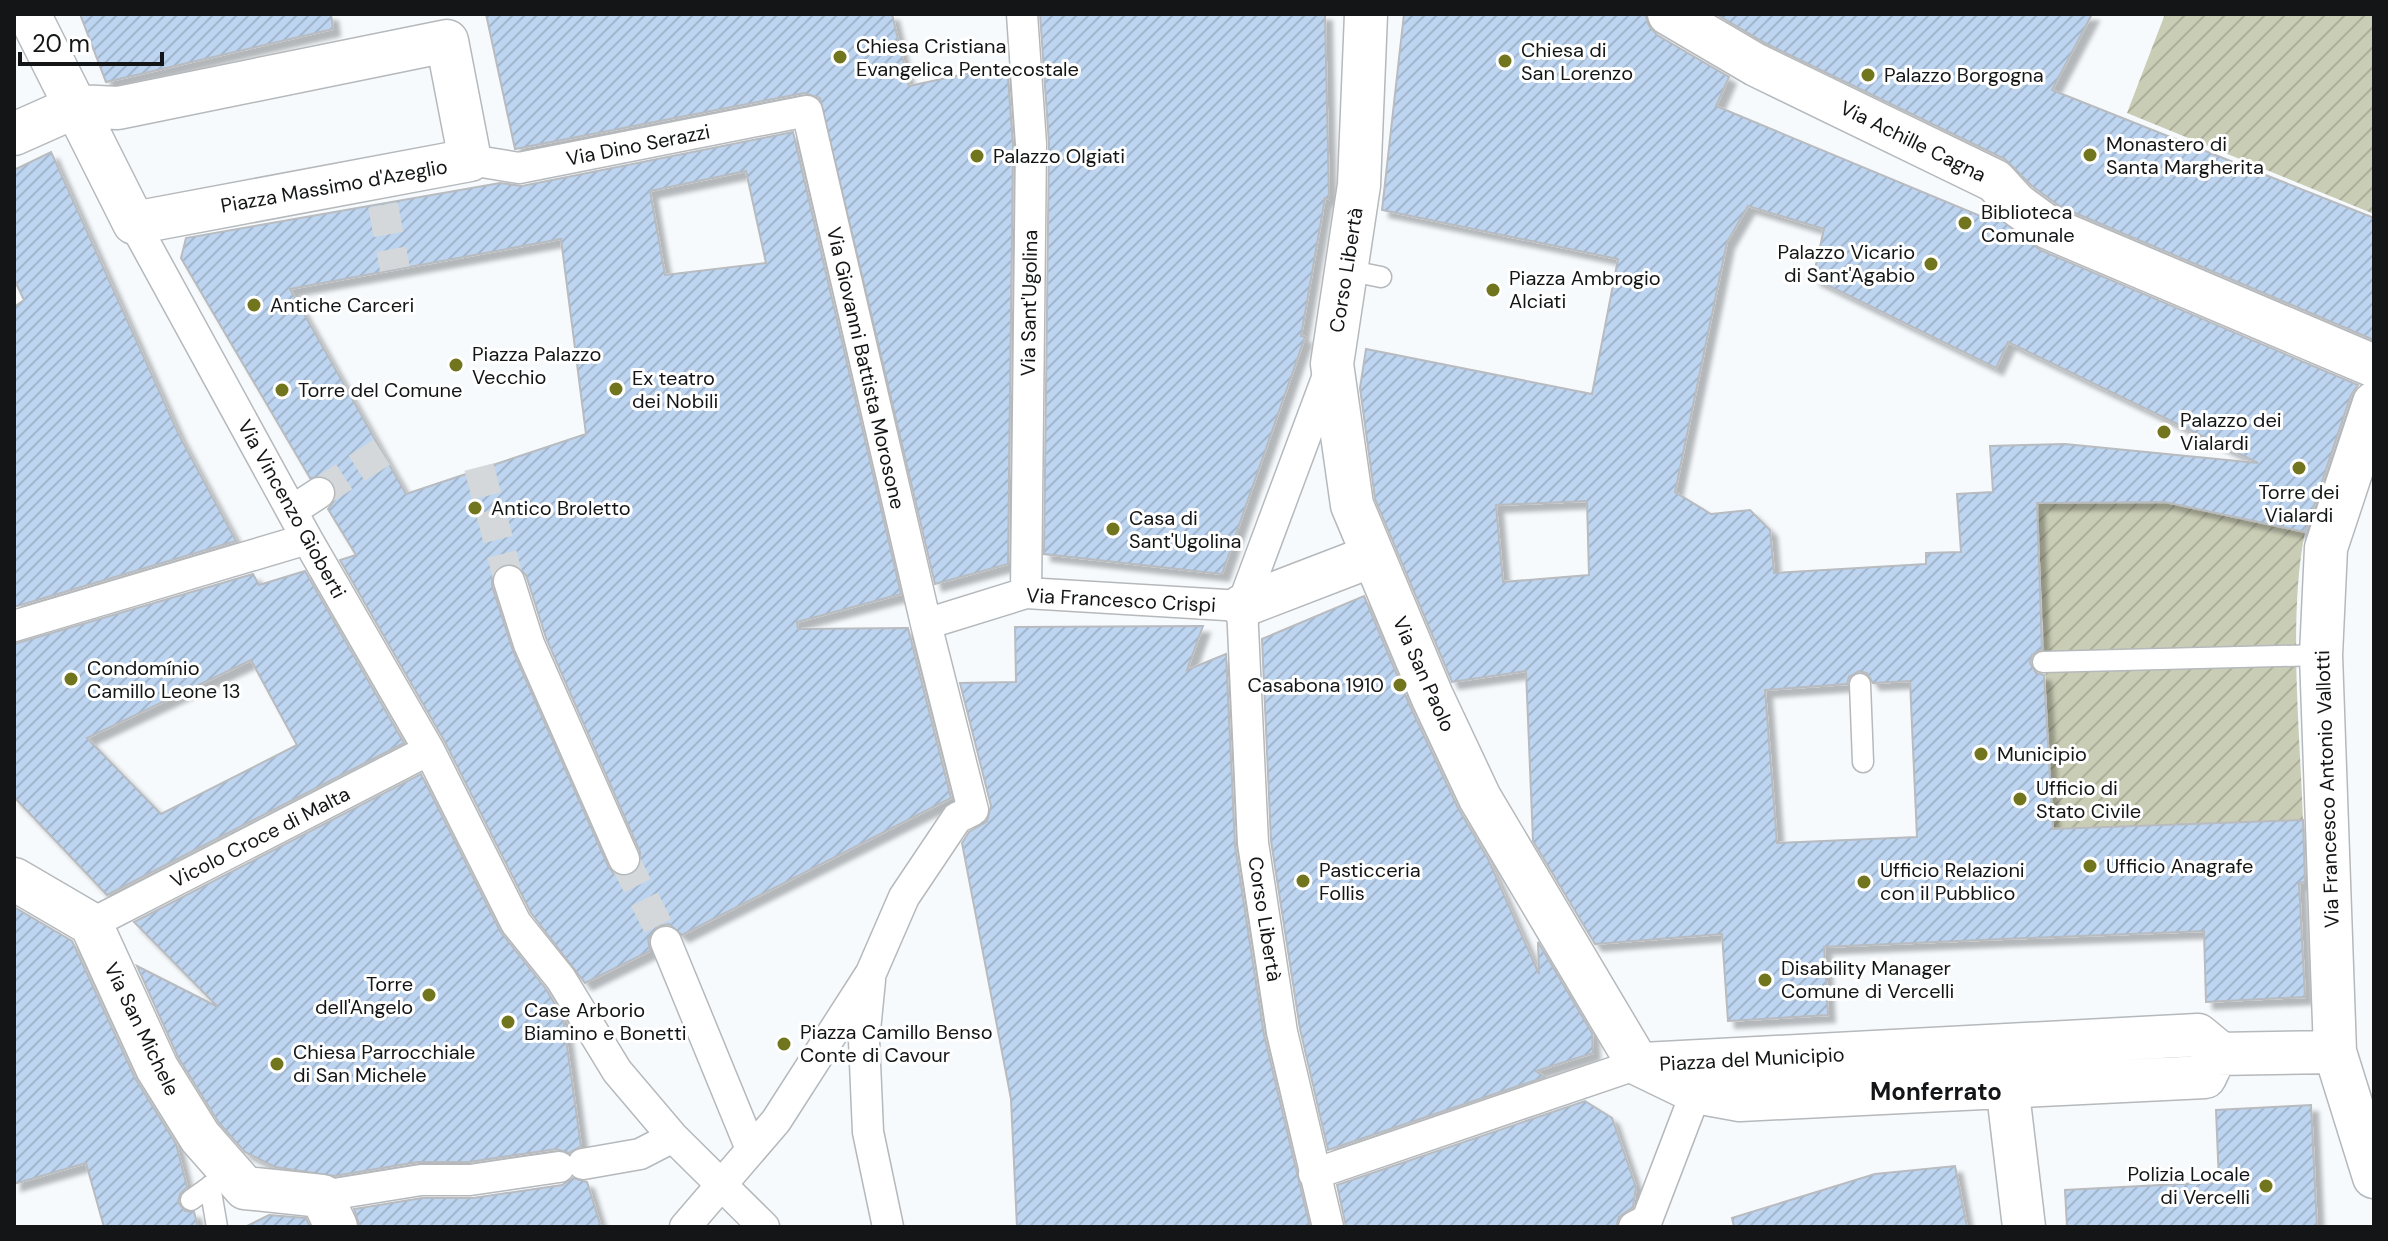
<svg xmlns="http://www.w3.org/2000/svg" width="2388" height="1241" font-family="'DM Sans',sans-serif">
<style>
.garden{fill:url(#garden-furrows)}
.building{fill:url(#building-hatch);stroke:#b8bbbf;stroke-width:2;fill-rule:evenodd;filter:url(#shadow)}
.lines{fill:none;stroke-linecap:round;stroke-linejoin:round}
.pedestrian-tunnel{stroke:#d4d8da;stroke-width:30;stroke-dasharray:30 15;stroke-linecap:butt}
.service-casing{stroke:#b5b9bc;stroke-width:23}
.pedestrian-casing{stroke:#b5b9bc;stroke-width:33}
.minor-casing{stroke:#b5b9bc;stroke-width:45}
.service{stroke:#fff;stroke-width:20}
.pedestrian{stroke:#fff;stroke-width:30}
.minor{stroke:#fff;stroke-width:42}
.poi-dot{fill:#71751d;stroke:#fff;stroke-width:3}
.labels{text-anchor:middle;stroke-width:6;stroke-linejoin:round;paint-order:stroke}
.poi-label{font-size:20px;fill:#141516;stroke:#fff;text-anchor:start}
.street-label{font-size:20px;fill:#141516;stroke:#fff}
.quarter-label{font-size:24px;font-weight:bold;fill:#141516;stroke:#fff}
</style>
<defs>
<pattern id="garden-furrows" width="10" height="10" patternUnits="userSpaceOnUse" patternTransform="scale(2)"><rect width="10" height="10" fill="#cacdb5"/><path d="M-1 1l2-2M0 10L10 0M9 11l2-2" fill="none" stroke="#adaf9b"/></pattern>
<pattern id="building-hatch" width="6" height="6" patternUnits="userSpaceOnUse" patternTransform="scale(2)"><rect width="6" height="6" fill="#bdd5f0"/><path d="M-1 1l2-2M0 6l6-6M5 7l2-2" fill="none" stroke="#a2b6cd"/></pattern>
<filter id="shadow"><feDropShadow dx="7" dy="7" stdDeviation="2" flood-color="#0004"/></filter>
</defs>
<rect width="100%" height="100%" fill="#f6fafd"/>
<path class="garden" d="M2165,14h209v200l-247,-101z
M2119,500l46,2 140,30c-17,84 -5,200 -2,288l-250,9 -16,-327z"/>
<path class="building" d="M80,14h251l2,15 -227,53z
M486,14h406l17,72 98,-21 6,80 -5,419 -73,20 -115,-486 -16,-5 -289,56z
M1040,14h285l4,185 -4,-1 -24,138 4,1 -83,237 -178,-20 5,-410z
M1404,14h241l4,12 8,9 72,42 -13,29 269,112 4,-8 51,40 318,135 -7,10 -46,137 -140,-30 -128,1 5,146 -10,6 -2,8 6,10 8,2 9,154 250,-9 2,62 -6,1 6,114 -99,5 -2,-71 -201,8 -179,8 4,68 -100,6 -6,-87 -127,10 -62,-103 -7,-170 -74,11 -77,-183 -15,-111 6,-39 226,45 26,-135 -236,-49zM1748,206l76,23 -11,49 183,90 12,-26 250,121 -193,-19 -75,2 3,46 -36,2 4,58 -35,1v11l-152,9 -4,-43 -20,-20 -39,4 -36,-22 52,-250zM1587,501l2,74 -86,7 -7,-77zM1859,671l8,2 6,10 37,-2 7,156 -140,6 -12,-153 82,-6 2,-7z
M1716,14h376l-40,76 322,128v122l-313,-133 -29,-21 -27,-27 -238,-115z
M793,132l108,462 -104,28 1,7 110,-1 43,170 -269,137 -13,-11 -11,2 -10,13 2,12 -65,32 -54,-70 -86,-171 -105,-182 16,-5 -28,-46 7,-9 -1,-16 -8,-7 -16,1 -129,-220 5,-20 314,-55 22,3zM746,171l20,92 -101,12 -15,-84zM561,239l25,195 -180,60 -116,-205zM503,564h11l12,11 20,63 94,214 -1,17 -8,7 -17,-2 -6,-8 -95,-215 -21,-65v-10z
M51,152l128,283 57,106 -222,66v-300l10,-7 -10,-21v-109z
M305,571l99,172 -297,152 -93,-98v-153l239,-70 6,11zM251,660l46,85 -136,69 -74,-76z
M1364,596l46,110 48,102 30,51 51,115 -1,-32 54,91 1,20 -57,18 9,6 -217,73 -28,-121 -29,-188 -9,-202z
M1203,626l-16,44 39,-16 9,192 29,189 46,192h-293l-6,-128 -49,-256 7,-11 18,-11 4,-15 -31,-123 56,-1 -1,-55z
M421,774l79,157 46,58 17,29 18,128 -12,7 -13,-4 -87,13h-51l-84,14 -59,-9 -30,-15 -26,-29 -41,-66 -41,-91 81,41 -84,-85z
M14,907l58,34 63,137 41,66 11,43 -7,7 -2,8 7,9 9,1 4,15h-94l-18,-64 -72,21z
M1585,1101l27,17 24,69 -3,20 -14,10 -3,10h-270l-9,-42z
M2311,1105l6,122h-250l-2,-37 154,-8 -3,-72z
M1955,1166l12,61h-233l-2,-9 143,-44z
M573,1178l14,4 14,45h-241l-6,-18 68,-11h51l89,-13z
M269,1215l37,3 4,9h-65z"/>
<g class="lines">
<path class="pedestrian-tunnel" d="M383,205l12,64
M479,467l30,114
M319,493l66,-43
M624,859l42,83"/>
<defs>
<path id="service" d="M1346,270l35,7
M2043,662l278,-7
M1860,684l3,78
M210,1186l7,41
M191,1200l39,-28"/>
<path id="pedestrian" d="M1022,14l9,130 -5,449
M470,160l49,8 288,-57 119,513 47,186 -16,8 -53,79 -33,76 -95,148 -91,106
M134,223l173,316 122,211 87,173 45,56 56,92 56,66 91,90
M293,510l26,-17
M509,581l20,63 95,215
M926,624l100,-31 216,13
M14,626l293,-87
M91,924l338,-174
M666,942l85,207
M870,980l-6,60 4,92 20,95
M583,1164l57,-10 33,-17
M1314,1174l324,-110
M322,1196l99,-16h49l89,-13
M1328,1227l-46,-195 -29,-189 -11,-237 88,-236
M1634,1227l13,-7 49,-128"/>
<path id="minor" d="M1366,14l-7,171 -27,179 20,141 80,191 48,102 158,266
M1669,14l87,51 239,116 21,23 33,24 325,138
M14,134l63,-28 41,2 329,-67 23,119 -336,63 -105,-209
M2374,403l-48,145 -5,107 14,397 39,125
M1242,606l130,-50
M14,879l77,45 66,144 43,69 45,51 77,8 14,31
M2216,1054l119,-2
M1638,1064l58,28 44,8 465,-23 11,-23
M1643,1064l555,-29 17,14 1,5
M2007,1085l17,142"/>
</defs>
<use href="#service" class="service-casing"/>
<use href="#pedestrian" class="pedestrian-casing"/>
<use href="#minor" class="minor-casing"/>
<use href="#service" class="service"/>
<use href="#pedestrian" class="pedestrian"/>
<use href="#minor" class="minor"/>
</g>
<g class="poi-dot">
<circle cx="840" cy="57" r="8"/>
<circle cx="1505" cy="61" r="8"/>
<circle cx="1868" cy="75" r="8"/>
<circle cx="2090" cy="155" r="8"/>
<circle cx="977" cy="156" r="8"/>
<circle cx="1965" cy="223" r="8"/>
<circle cx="1931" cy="264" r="8"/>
<circle cx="1493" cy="290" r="8"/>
<circle cx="254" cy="305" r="8"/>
<circle cx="456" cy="365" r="8"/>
<circle cx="616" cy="389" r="8"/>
<circle cx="282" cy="390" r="8"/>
<circle cx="2164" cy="432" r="8"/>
<circle cx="2299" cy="468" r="8"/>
<circle cx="475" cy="508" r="8"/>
<circle cx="1113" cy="529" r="8"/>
<circle cx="71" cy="679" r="8"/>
<circle cx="1400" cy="685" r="8"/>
<circle cx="1981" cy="754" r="8"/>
<circle cx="2020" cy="799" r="8"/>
<circle cx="2090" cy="866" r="8"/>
<circle cx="1303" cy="881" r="8"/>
<circle cx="1864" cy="882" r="8"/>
<circle cx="1765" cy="980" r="8"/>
<circle cx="429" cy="995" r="8"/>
<circle cx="508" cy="1022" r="8"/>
<circle cx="784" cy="1044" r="8"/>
<circle cx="277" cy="1064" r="8"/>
<circle cx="2266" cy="1186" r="8"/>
</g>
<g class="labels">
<g class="poi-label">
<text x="856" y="53">Chiesa Cristiana<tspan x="856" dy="23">Evangelica Pentecostale</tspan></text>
<text x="1521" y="57">Chiesa di<tspan x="1521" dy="23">San Lorenzo</tspan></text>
<text x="1884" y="82">Palazzo Borgogna</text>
<text x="2106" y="151">Monastero di<tspan x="2106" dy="23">Santa Margherita</tspan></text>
<text x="993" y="163">Palazzo Olgiati</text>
<text x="1981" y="219">Biblioteca<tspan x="1981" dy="23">Comunale</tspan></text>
<text x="1915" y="259" text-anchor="end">Palazzo Vicario<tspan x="1915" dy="23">di Sant'Agabio</tspan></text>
<text x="1509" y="285">Piazza Ambrogio<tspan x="1509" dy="23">Alciati</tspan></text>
<text x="270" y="312">Antiche Carceri</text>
<text x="472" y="361">Piazza Palazzo<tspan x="472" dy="23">Vecchio</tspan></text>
<text x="632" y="385">Ex teatro<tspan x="632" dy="23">dei Nobili</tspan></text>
<text x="298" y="397">Torre del Comune</text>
<text x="2180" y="427">Palazzo dei<tspan x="2180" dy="23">Vialardi</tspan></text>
<text x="2299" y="499" text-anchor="middle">Torre dei<tspan x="2299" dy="23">Vialardi</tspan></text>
<text x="491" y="515">Antico Broletto</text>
<text x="1129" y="525">Casa di<tspan x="1129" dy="23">Sant'Ugolina</tspan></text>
<text x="87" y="675">Condomínio<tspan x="87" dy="23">Camillo Leone 13</tspan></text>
<text x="1384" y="692" text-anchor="end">Casabona 1910</text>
<text x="1997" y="761">Municipio</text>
<text x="2036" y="795">Ufficio di<tspan x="2036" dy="23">Stato Civile</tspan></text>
<text x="2106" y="873">Ufficio Anagrafe</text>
<text x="1319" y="877">Pasticceria<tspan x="1319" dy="23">Follis</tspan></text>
<text x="1880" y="877">Ufficio Relazioni<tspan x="1880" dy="23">con il Pubblico</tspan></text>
<text x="1781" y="975">Disability Manager<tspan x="1781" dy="23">Comune di Vercelli</tspan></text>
<text x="413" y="991" text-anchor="end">Torre<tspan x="413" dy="23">dell'Angelo</tspan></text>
<text x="524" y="1017">Case Arborio<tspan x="524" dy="23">Biamino e Bonetti</tspan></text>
<text x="800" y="1039">Piazza Camillo Benso<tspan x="800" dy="23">Conte di Cavour</tspan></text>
<text x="293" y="1059">Chiesa Parrocchiale<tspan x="293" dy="23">di San Michele</tspan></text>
<text x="2250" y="1181" text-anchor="end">Polizia Locale<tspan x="2250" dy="23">di Vercelli</tspan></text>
</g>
<g class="street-label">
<text transform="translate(1913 141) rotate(26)" y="7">Via Achille Cagna</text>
<text transform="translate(638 145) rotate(-11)" y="7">Via Dino Serazzi</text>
<text transform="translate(334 186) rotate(-10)" y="7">Piazza Massimo d'Azeglio</text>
<text transform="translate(1346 270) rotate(-81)" y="7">Corso Libertà</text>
<text transform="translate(1029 303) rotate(-89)" y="7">Via Sant'Ugolina</text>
<text transform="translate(866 368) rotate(77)" y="7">Via Giovanni Battista Morosone</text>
<text transform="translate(292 509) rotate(61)" y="7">Via Vincenzo Gioberti</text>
<text transform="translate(1121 600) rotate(3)" y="7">Via Francesco Crispi</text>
<text transform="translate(1424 674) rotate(66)" y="7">Via San Paolo</text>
<text transform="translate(2327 789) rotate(-92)" y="7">Via Francesco Antonio Vallotti</text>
<text transform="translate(260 837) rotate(-27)" y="7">Vicolo Croce di Malta</text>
<text transform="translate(1265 919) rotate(81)" y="7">Corso Libertà</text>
<text transform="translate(142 1029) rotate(64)" y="7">Via San Michele</text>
<text transform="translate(1752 1059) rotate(-3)" y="7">Piazza del Municipio</text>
</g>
<g class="quarter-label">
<text x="1936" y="1100">Monferrato</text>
</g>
</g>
<rect width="2388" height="1241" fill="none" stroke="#141516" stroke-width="32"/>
<path d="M20 52v12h142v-12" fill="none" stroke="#141516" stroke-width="4"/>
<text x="32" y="52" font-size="24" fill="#141516" stroke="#ffffff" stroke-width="6" paint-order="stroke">20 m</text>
</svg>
